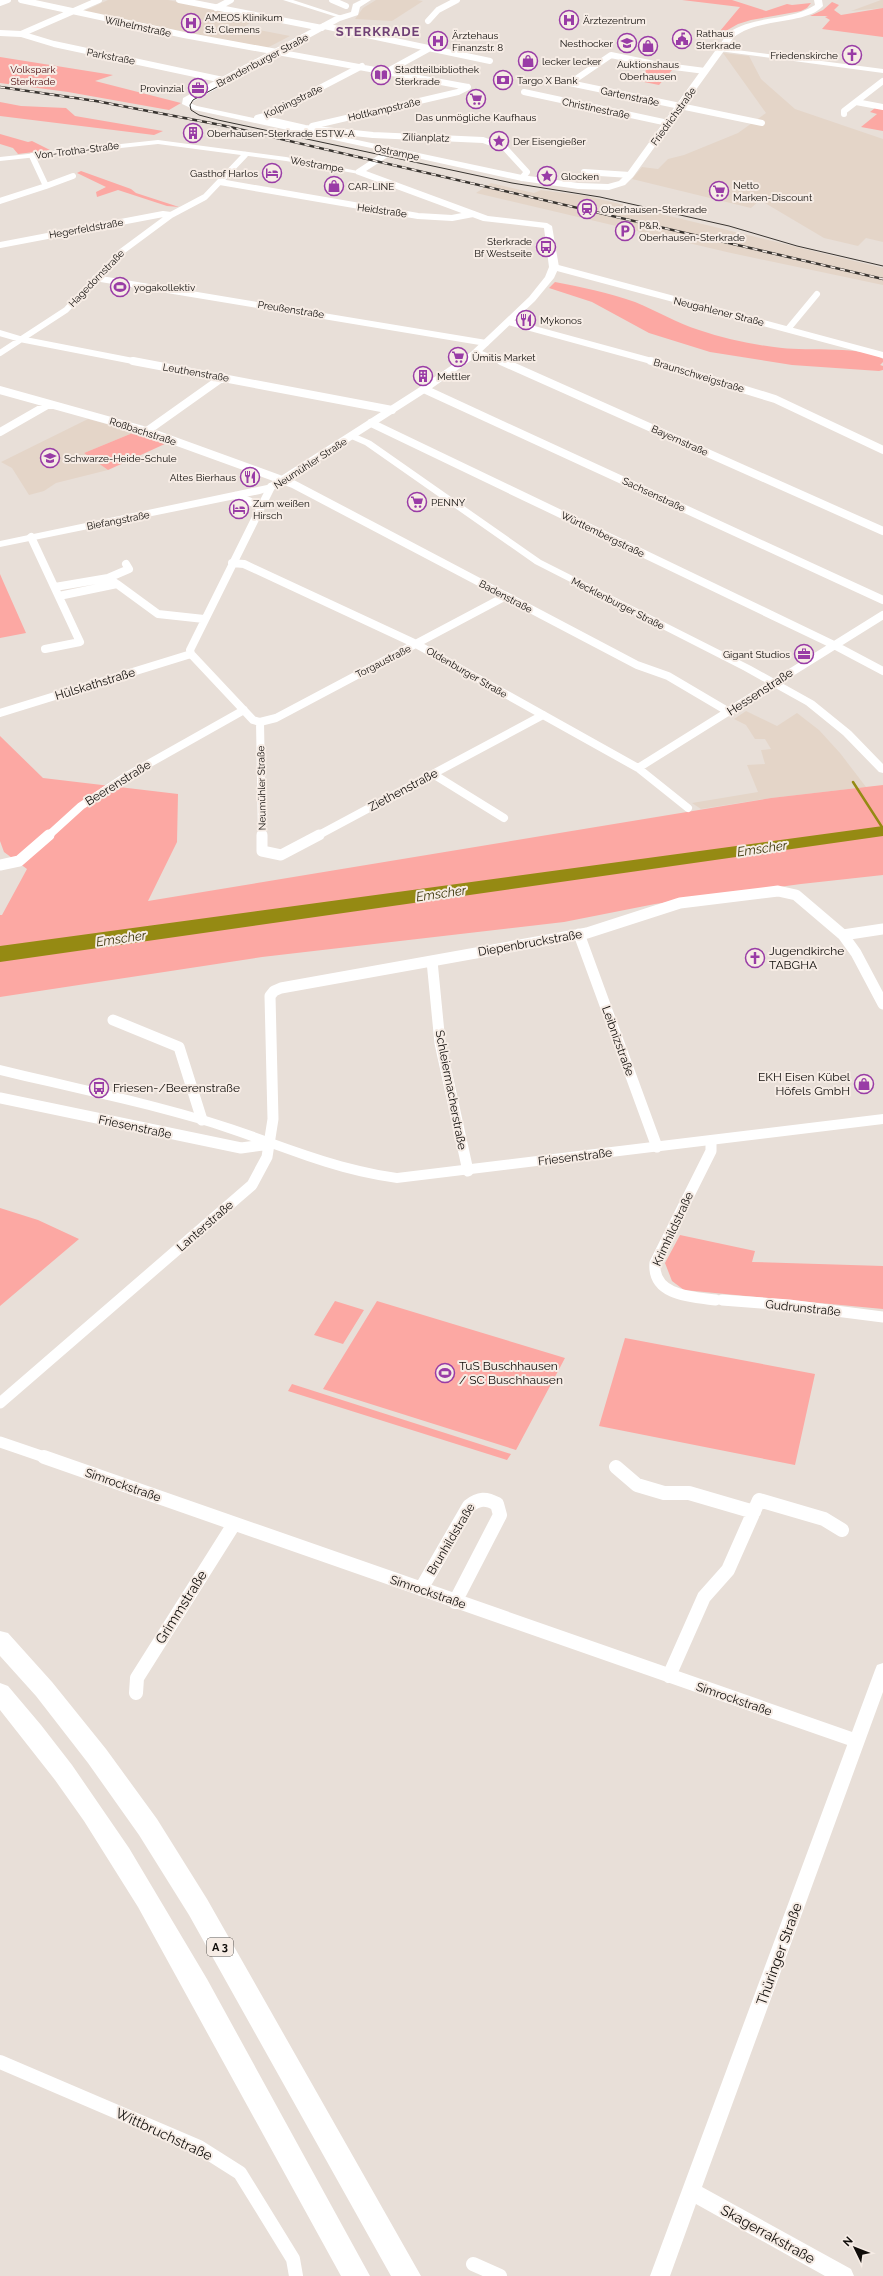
<svg xmlns="http://www.w3.org/2000/svg" width="883" height="2276" font-family="Raleway,sans-serif">
<style>
.built{fill:#e4d5c8}
.green{fill:#fca8a3}
.water{fill:#958a13}
.lines{fill:none;stroke-linecap:round;stroke-linejoin:round}
.stream{stroke:#958a13;stroke-width:2.5}
.minor-far3{stroke:#fff;stroke-width:6}
.minor-far2{stroke:#fff;stroke-width:8}
.minor-far1{stroke:#fff;stroke-width:11}
.minor{stroke:#fff;stroke-width:14}
.tertiary{fill:#fff;fill-rule:evenodd}
.secondary{fill:#fff;fill-rule:evenodd}
.motorway{fill:#fff;fill-rule:evenodd}
.tram{stroke:#383430;stroke-width:1}
.rail-casing{stroke:#383430;stroke-width:2.5}
.rail{stroke:#f6ece5;stroke-width:1.5;stroke-dasharray:5;stroke-linecap:butt}
.labels{text-anchor:middle;stroke-width:4;stroke-linejoin:round;paint-order:stroke}
.far-poi-label{font-size:10px;fill:#100d0a;stroke:#f6ece5;text-anchor:start}
.far-street-label{font-size:10px;fill:#100d0a;stroke:#f6ece5}
.far-park-label{font-size:10px;fill:#521215;stroke:#f6ece5}
.shield{fill:#f6ece5;stroke:#55504c;stroke-width:1}
.shield-label{font-size:11px;font-weight:bold;fill:#100d0a}
.street-label{font-size:12px;fill:#100d0a;stroke:#f6ece5}
.poi-label{font-size:12px;fill:#100d0a;stroke:#f6ece5;text-anchor:start}
.far-district-label{font-size:13px;font-weight:bold;letter-spacing:1px;fill:#704176;stroke:#f6ece5}
.water-label{font-size:13px;font-style:italic;fill:#3b3609;stroke:#f6ece5}
.near-street-label{font-size:14px;fill:#100d0a;stroke:#f6ece5}
</style>
<rect width="100%" height="100%" fill="#e8dfd8"/>
<path class="built" d="M108,0h60l90,18 -14,9 46,9 -25,13 -185,-36z
M376,0h41l6,1 -31,20 -37,-2 8,-11z
M883,0v8l-32,3 30,-11z
M723,53l26,3 12,23 34,30 88,30v103l-17,-4 -8,8 -34,-8 -64,-38 -9,8 -119,-29 10,-12 16,2 10,-10 16,-4 54,-22 28,-20z
M491,183l43,10 7,-3 46,6 296,72v17l-152,-32 -255,-60z
M88,419l47,13 -51,21 24,17 -52,13 -12,8 -15,4 -17,-27 -11,-6z
M746,711l31,15 20,-13 22,17 21,23 26,34 -95,11 -70,11 -9,-6 66,-11 -11,-27 18,-1 -4,-14 10,-1 -6,-10h-10l-9,-14 -12,-6z"/>
<path class="green" d="M682,0h50l34,11 21,-7 5,1 19,-2 -4,5 -6,3 -50,9 -13,4 -14,8 -4,-1 20,-24z
M832,2l7,3 -5,5 7,5 42,-7v29l-61,-8 8,-9 -5,-3 3,-1h-18l13,-6z
M0,57l113,18 -18,6 86,22 -12,7 -101,-18 -68,-9z
M650,67l22,3 -13,15 -25,-5z
M0,102l21,4 45,2 9,8 88,15 -9,4 -154,-19z
M875,108l8,1v22l-22,-4 16,-13 -7,-2z
M0,134l28,8 4,-1 18,9 -32,4 -5,-6 -13,-4z
M81,171l50,18 5,4 43,14 -12,-1 -49,-16 -21,7 -1,-5 10,-5 -29,-14z
M555,282c27,5 54,11 80,20 22,9 42,21 64,28 26,9 55,15 83,18 24,3 84,-2 101,11v3l-3,3 3,1v4l-4,1 -87,-6 -82,-13 -61,-19 -57,-31 -43,-14z
M135,432l32,11 -59,27 -24,-17z
M0,574l3,7 23,52 -26,5z
M0,736l43,42 135,16 -1,48 -29,59 623,-103 112,-13v90l-82,9 -146,20 -91,18 -302,35 -262,40v-82h2l25,-46 -23,-17 -4,-11z
M0,1208l38,12 41,19 -79,67z
M680,1235l75,16 -3,11 131,4v43l-199,-19 -12,-9 -7,-18z
M335,1301l29,9 -21,34 -29,-9z
M377,1301l188,57 -49,92 -193,-61z
M625,1338l190,36 -20,91 -196,-39z
M292,1384l219,70 -4,6 -219,-69z"/>
<path class="water" d="M883,826v10l-883,126v-16z"/>
<g class="lines">
<path class="stream" d="M853,782l29,45"/>
<path class="minor-far3" d="M21,0l163,35 284,52
M179,0l143,28
M332,0l14,6
M0,3l8,-3
M216,8l15,-8
M428,21l10,-11 19,-10
M324,26l166,35
M0,33l21,1 33,10 169,36
M21,34l78,-34
M388,71l42,-23
M555,80l207,43
M570,83l41,-28 48,10 46,6
M524,92l144,31
M856,102l27,5
M844,114v-3l39,-30
M257,118l11,-3 94,-49
M261,118l44,10 68,7 110,5 22,8 22,24 -5,6
M312,126l146,-34 10,-5
M584,172l46,3
M220,182l198,34 34,2 21,-4
M46,186l27,-10
M0,201l46,-15 -14,-30
M0,245l163,-31 8,1
M554,267l329,88
M95,278l391,65
M508,322l147,40
M788,329l29,-35
M0,333l20,6 118,23
M476,352l27,10
M0,353l66,-43 55,-58 50,-37 34,-18 40,-42"/>
<path class="minor-far2" d="M133,361l259,49
M501,361l382,170
M651,361l124,38 108,51
M424,389l459,211
M0,390l147,41 146,53 344,181 31,11 61,36
M371,423l463,222 49,26
M147,431l76,-54
M0,432l49,-28
M271,487l-81,163 1,4 62,66 7,2 16,-4 230,-122
M236,496l25,10
M31,537l49,105 -35,7
M232,563l12,1 172,80 222,124 50,40
M108,578l21,-9 -3,-5
M55,587l53,-9 9,6
M59,596l58,-12 41,30 46,5
M0,713l191,-59
M260,722l2,114
M638,768l245,-153
M433,774l71,44
M48,836l33,-30 44,-29 119,-67
M317,836l226,-121"/>
<path class="minor-far1" d="M262,835v16l19,4 38,-20
M0,865l19,-4 30,-26
M579,934l78,213
M843,935l40,-6
M432,961l8,82 28,128
M113,1020l66,27 23,73
M0,1098l241,50 29,-4
M711,1141v10l-56,112c-3,33 37,34 61,37
M722,1300l67,5 94,12
M0,1403l252,-218 15,-28 6,-38 -3,-123 4,-5 7,-3 306,-55 93,-30 98,-12 18,4 47,40 13,18 27,51
M0,1442l47,16"/>
<path class="minor" d="M44,1457l813,284
M616,1467l21,18 27,8h25l65,19
M421,1589l48,-83c10,-8 17,-8 28,-2l3,11 -45,87
M669,1676l35,-79 24,-27 31,-70 65,19 18,11
M136,1693l1,-15 97,-154
M0,2062l199,85 41,26 53,86 3,17
M473,2264l27,12"/>
<path class="tertiary" d="M283,0h10l52,17 -5,1z
M721,48l162,21v4l-164,-22v-2z
M158,140l128,17 77,15 -4,2 -73,-13 -128,-17 -158,17v-4z
M349,434h6l16,7 170,119 210,106 63,35 37,30 32,33v9l-4,-1 -36,-37 -37,-30 -63,-35 -208,-106 -170,-119 -16,-7z
M883,1663v29l-181,495 149,82 3,7h-29l-129,-72 -26,72h-20l225,-606 2,-5z"/>
<path class="secondary" d="M361,0h10l-11,7 -2,8 -18,6 -150,82 7,3 325,69 56,8 30,1 11,-3 8,-8 101,-140c28,-19 61,-11 87,-28l-1,-5h8l1,6c-17,19 -63,11 -89,31l-101,140 -8,8 -16,5 -31,-1 -56,-8 -128,-28 -28,18 122,45 59,7 5,3 7,41 -5,11 -19,23 -58,55 -49,35 -153,98 -15,5 -260,53v-6l267,-56 153,-98 51,-35 58,-55 16,-20 4,-10 -5,-39 -61,-7 -127,-47v-4l29,-19 -190,-41 -13,-6 1,-6 151,-81 17,-5 2,-8z
M0,1065c69,17 140,31 209,52 63,19 122,47 188,56l486,-59v10l-486,59c-70,-9 -132,-40 -200,-60 -65,-19 -131,-32 -197,-48z"/>
<path class="motorway" d="M0,1631l8,2 44,49 54,67 51,70 50,80 214,377h-30l-202,-361 -50,-80 -51,-72 -52,-67 -36,-40z
M0,1683l8,3 33,39 31,40 57,83 78,131 163,297h-29l-203,-369 -54,-86 -29,-41 -55,-70z"/>
<path class="tram" d="M230,80l-37,20 -3,5 1,5 8,5 19,5 294,63 88,14 129,29 68,20 86,20"/>
<defs>
<path id="rail" d="M0,87l96,14 125,24 662,154"/>
</defs>
<use href="#rail" class="rail-casing"/>
<use href="#rail" class="rail"/>
</g>
<defs>
<symbol id="hospital-ring" viewBox="-11 -11 22 22"><circle r="9.5" fill="#f6ece5" stroke="#993ca6" stroke-width="1.5"/><path d="M-5-5h3v3.5h4V-5h3V5h-3V1.5h-4V5h-3Z" fill="#993ca6"/></symbol>
<symbol id="civic-ring" viewBox="-11 -11 22 22"><circle r="9.5" fill="#f6ece5" stroke="#993ca6" stroke-width="1.5"/><path d="M-.6-6.5H3V-4.5H.6V-3L4-1V1h2V6H-6V1h2V-1L-.6-3ZM-1.2 2.5V6h2.4V2.5Z" fill="#993ca6"/></symbol>
<symbol id="school-ring" viewBox="-11 -11 22 22"><circle r="9.5" fill="#f6ece5" stroke="#993ca6" stroke-width="1.5"/><path d="M0-5L7-2L0 1L-7-2ZM-4 1L0 2.5L4 1V4Q0 6-4 4Z" fill="#993ca6"/></symbol>
<symbol id="shop-ring" viewBox="-11 -11 22 22"><circle r="9.5" fill="#f6ece5" stroke="#993ca6" stroke-width="1.5"/><path d="M-5-2.5h2.3a2.7 3.5 0 0 1 5.4 0H5L5.5 6h-11ZM-1.5-2.5h3a1.5 2.3 0 0 0-3 0Z" fill="#993ca6"/></symbol>
<symbol id="church-ring" viewBox="-11 -11 22 22"><circle r="9.5" fill="#f6ece5" stroke="#993ca6" stroke-width="1.5"/><path d="M-1.2-6h2.4v3.5h3.3v2.4h-3.3V6h-2.4V-.1h-3.3v-2.4h3.3Z" fill="#993ca6"/></symbol>
<symbol id="library-ring" viewBox="-11 -11 22 22"><circle r="9.5" fill="#f6ece5" stroke="#993ca6" stroke-width="1.5"/><path d="M-6-4Q-3-5.5-.7-3.5V5Q-3 3-6 4ZM6-4Q3-5.5 .7-3.5V5Q3 3 6 4Z" fill="#993ca6"/></symbol>
<symbol id="bank-ring" viewBox="-11 -11 22 22"><circle r="9.5" fill="#f6ece5" stroke="#993ca6" stroke-width="1.5"/><path d="M-6-4H6V4H-6ZM0-2.3a2.3 2.3 0 1 0 0 4.6a2.3 2.3 0 1 0 0-4.6Z" fill="#993ca6"/></symbol>
<symbol id="office-ring" viewBox="-11 -11 22 22"><circle r="9.5" fill="#f6ece5" stroke="#993ca6" stroke-width="1.5"/><path d="M-6-3h4V-5.5h4V-3h4V5H-6ZM-1-4.5V-3h2v-1.5ZM-6 0V1H6V0Z" fill="#993ca6"/></symbol>
<symbol id="supermarket-ring" viewBox="-11 -11 22 22"><circle r="9.5" fill="#f6ece5" stroke="#993ca6" stroke-width="1.5"/><path d="M-6-5.5h2.5l.6 2H6L4.5 2H-2.5L-4.4-4H-6ZM-1.5 3.2a1.3 1.3 0 1 0 .1 0ZM3 3.2a1.3 1.3 0 1 0 .1 0Z" fill="#993ca6"/></symbol>
<symbol id="building-ring" viewBox="-11 -11 22 22"><circle r="9.5" fill="#f6ece5" stroke="#993ca6" stroke-width="1.5"/><path d="M-4-6H4V6H1V3H-1V6H-4ZM-2.5-4.3h1.7v1.8h-1.7ZM.8-4.3h1.7v1.8H.8ZM-2.5-1h1.7V.8h-1.7ZM.8-1h1.7V.8H.8Z" fill="#993ca6"/></symbol>
<symbol id="sight-ring" viewBox="-11 -11 22 22"><circle r="9.5" fill="#f6ece5" stroke="#993ca6" stroke-width="1.5"/><path d="M0-6L1.8-2.2L6-1.7L2.9 1.2L3.7 5.4L0 3.3L-3.7 5.4L-2.9 1.2L-6-1.7L-1.8-2.2Z" fill="#993ca6"/></symbol>
<symbol id="hotel-ring" viewBox="-11 -11 22 22"><circle r="9.5" fill="#f6ece5" stroke="#993ca6" stroke-width="1.5"/><path d="M-6-4.5h1.5V1H6V5H4.5V3h-9V5H-6ZM-4 0a1.8 1.8 0 1 1 3.6 0ZM.5 0V-2.5h3Q6-2.5 6 0Z" fill="#993ca6"/></symbol>
<symbol id="station-ring" viewBox="-11 -11 22 22"><circle r="9.5" fill="#f6ece5" stroke="#993ca6" stroke-width="1.5"/><path d="M-3-6H3Q5-6 5-4V2Q5 4 3 4L4.5 6H3L1.5 4h-3L-3 6H-4.5L-3 4Q-5 4-5 2V-4Q-5-6-3-6ZM-3.5-4v3h7v-3ZM-3.5 1v1.5H-2V1ZM2 1v1.5H3.5V1Z" fill="#993ca6"/></symbol>
<symbol id="parking-ring" viewBox="-11 -11 22 22"><circle r="9.5" fill="#f6ece5" stroke="#993ca6" stroke-width="1.5"/><path d="M-3.5-5.5H1a3.5 3.5 0 0 1 0 7H-1V5.5H-3.5ZM-1-3.4V-.6H.8a1.4 1.4 0 0 0 0-2.8Z" fill="#993ca6"/></symbol>
<symbol id="bus-ring" viewBox="-11 -11 22 22"><circle r="9.5" fill="#f6ece5" stroke="#993ca6" stroke-width="1.5"/><path d="M-5-6H5V4H4V6H2V4H-2V6H-4V4H-5ZM-3.5-4V0h7V-4ZM-3.5 1.2v1.5H-2V1.2ZM2 1.2v1.5H3.5V1.2Z" fill="#993ca6"/></symbol>
<symbol id="stadium-ring" viewBox="-11 -11 22 22"><circle r="9.5" fill="#f6ece5" stroke="#993ca6" stroke-width="1.5"/><path d="M0-5a6.5 5 0 1 0 0 10a6.5 5 0 1 0 0-10ZM-3.5-1.8h7v3.6h-7Z" fill="#993ca6"/></symbol>
<symbol id="restaurant-ring" viewBox="-11 -11 22 22"><circle r="9.5" fill="#f6ece5" stroke="#993ca6" stroke-width="1.5"/><path d="M-5-6h1v4h1v-4h1v4h1v-4h1v5L-1.5 .5V6h-2V.5L-5-1ZM5-6V6H3V1.5H1.5Q1.5-4 5-6Z" fill="#993ca6"/></symbol>
</defs>
<g fill-rule="evenodd">
<use href="#hospital-ring" x="558" y="9" width="22" height="22"/>
<use href="#hospital-ring" x="180" y="12" width="22" height="22"/>
<use href="#civic-ring" x="671" y="28" width="22" height="22"/>
<use href="#hospital-ring" x="427" y="30" width="22" height="22"/>
<use href="#school-ring" x="616" y="32" width="22" height="22"/>
<use href="#shop-ring" x="637" y="35" width="22" height="22"/>
<use href="#church-ring" x="841" y="44" width="22" height="22"/>
<use href="#shop-ring" x="517" y="50" width="22" height="22"/>
<use href="#library-ring" x="370" y="64" width="22" height="22"/>
<use href="#bank-ring" x="492" y="69" width="22" height="22"/>
<use href="#office-ring" x="187" y="77" width="22" height="22"/>
<use href="#supermarket-ring" x="465" y="88" width="22" height="22"/>
<use href="#building-ring" x="182" y="122" width="22" height="22"/>
<use href="#sight-ring" x="488" y="130" width="22" height="22"/>
<use href="#hotel-ring" x="261" y="162" width="22" height="22"/>
<use href="#sight-ring" x="536" y="165" width="22" height="22"/>
<use href="#shop-ring" x="323" y="175" width="22" height="22"/>
<use href="#supermarket-ring" x="708" y="180" width="22" height="22"/>
<use href="#station-ring" x="576" y="198" width="22" height="22"/>
<use href="#parking-ring" x="614" y="220" width="22" height="22"/>
<use href="#bus-ring" x="535" y="236" width="22" height="22"/>
<use href="#stadium-ring" x="109" y="276" width="22" height="22"/>
<use href="#restaurant-ring" x="515" y="309" width="22" height="22"/>
<use href="#supermarket-ring" x="447" y="346" width="22" height="22"/>
<use href="#building-ring" x="412" y="365" width="22" height="22"/>
<use href="#school-ring" x="39" y="447" width="22" height="22"/>
<use href="#restaurant-ring" x="239" y="466" width="22" height="22"/>
<use href="#supermarket-ring" x="406" y="491" width="22" height="22"/>
<use href="#hotel-ring" x="228" y="498" width="22" height="22"/>
<use href="#office-ring" x="793" y="643" width="22" height="22"/>
<use href="#church-ring" x="744" y="947" width="22" height="22"/>
<use href="#shop-ring" x="853" y="1073" width="22" height="22"/>
<use href="#bus-ring" x="88" y="1077" width="22" height="22"/>
<use href="#stadium-ring" x="434" y="1362" width="22" height="22"/>
</g>
<g class="labels">
<g class="far-poi-label">
<text x="205" y="21">AMEOS Klinikum<tspan x="205" dy="12">St. Clemens</tspan></text>
<text x="583" y="24">Ärztezentrum</text>
<text x="696" y="37">Rathaus<tspan x="696" dy="12">Sterkrade</tspan></text>
<text x="452" y="39">Ärztehaus<tspan x="452" dy="12">Finanzstr. 8</tspan></text>
<text x="613" y="47" text-anchor="end">Nesthocker</text>
<text x="838" y="59" text-anchor="end">Friedenskirche</text>
<text x="542" y="65">lecker lecker</text>
<text x="648" y="68" text-anchor="middle">Auktionshaus<tspan x="648" dy="12">Oberhausen</tspan></text>
<text x="395" y="73">Stadtteilbibliothek<tspan x="395" dy="12">Sterkrade</tspan></text>
<text x="517" y="84">Targo X Bank</text>
<text x="184" y="92" text-anchor="end">Provinzial</text>
<text x="476" y="121" text-anchor="middle">Das unmögliche Kaufhaus</text>
<text x="207" y="137">Oberhausen-Sterkrade ESTW-A</text>
<text x="513" y="145">Der Eisengießer</text>
<text x="258" y="177" text-anchor="end">Gasthof Harlos</text>
<text x="561" y="180">Glocken</text>
<text x="733" y="189">Netto<tspan x="733" dy="12">Marken-Discount</tspan></text>
<text x="348" y="190">CAR-LINE</text>
<text x="601" y="213">Oberhausen-Sterkrade</text>
<text x="639" y="229">P&amp;R,<tspan x="639" dy="12">Oberhausen-Sterkrade</tspan></text>
<text x="532" y="245" text-anchor="end">Sterkrade<tspan x="532" dy="12">Bf Westseite</tspan></text>
<text x="134" y="291">yogakollektiv</text>
<text x="540" y="324">Mykonos</text>
<text x="472" y="361">Ümitis Market</text>
<text x="437" y="380">Mettler</text>
<text x="64" y="462">Schwarze-Heide-Schule</text>
<text x="236" y="481" text-anchor="end">Altes Bierhaus</text>
<text x="431" y="506">PENNY</text>
<text x="253" y="507">Zum weißen<tspan x="253" dy="12">Hirsch</tspan></text>
<text x="790" y="658" text-anchor="end">Gigant Studios</text>
</g>
<g class="far-street-label">
<text transform="translate(138 26) rotate(12)" y="4">Wilhelmstraße</text>
<text transform="translate(111 56) rotate(11)" y="4">Parkstraße</text>
<text transform="translate(262 60) rotate(-28)" y="4">Brandenburger Straße</text>
<text transform="translate(630 96) rotate(12)" y="4">Gartenstraße</text>
<text transform="translate(293 101) rotate(-26)" y="4">Kolpingstraße</text>
<text transform="translate(596 108) rotate(12)" y="4">Christinestraße</text>
<text transform="translate(384 109) rotate(-13)" y="4">Holtkampstraße</text>
<text transform="translate(673 116) rotate(-54)" y="4">Friedrichstraße</text>
<text transform="translate(426 137) rotate(2)" y="4">Zilianplatz</text>
<text transform="translate(77 150) rotate(-7)" y="4">Von-Trotha-Straße</text>
<text transform="translate(397 152) rotate(12)" y="4">Ostrampe</text>
<text transform="translate(317 164) rotate(10)" y="4">Westrampe</text>
<text transform="translate(382 210) rotate(8)" y="4">Heidstraße</text>
<text transform="translate(86 228) rotate(-10)" y="4">Hegerfeldstraße</text>
<text transform="translate(96 278) rotate(-46)" y="4">Hagedornstraße</text>
<text transform="translate(291 309) rotate(9)" y="4">Preußenstraße</text>
<text transform="translate(719 311) rotate(14)" y="4">Neugahlener Straße</text>
<text transform="translate(196 372) rotate(10)" y="4">Leuthenstraße</text>
<text transform="translate(699 375) rotate(17)" y="4">Braunschweigstraße</text>
<text transform="translate(143 431) rotate(18)" y="4">Roßbachstraße</text>
<text transform="translate(680 440) rotate(24)" y="4">Bayernstraße</text>
<text transform="translate(310 463) rotate(-33)" y="4">Neumühler Straße</text>
<text transform="translate(654 494) rotate(25)" y="4">Sachsenstraße</text>
<text transform="translate(118 520) rotate(-11)" y="4">Biefangstraße</text>
<text transform="translate(603 534) rotate(26)" y="4">Württembergstraße</text>
<text transform="translate(506 596) rotate(28)" y="4">Badenstraße</text>
<text transform="translate(618 603) rotate(27)" y="4">Mecklenburger Straße</text>
<text transform="translate(383 661) rotate(-27)" y="4">Torgaustraße</text>
<text transform="translate(467 672) rotate(30)" y="4">Oldenburger Straße</text>
<text transform="translate(261 788) rotate(-91)" y="4">Neumühler Straße</text>
</g>
<g class="far-park-label">
<text x="33" y="73">Volkspark<tspan x="33" dy="12">Sterkrade</tspan></text>
</g>
<rect class="shield" x="207" y="1938" width="26" height="18" rx="3"/>
<g class="shield-label">
<text x="220" y="1951">A 3</text>
</g>
<g class="street-label">
<text transform="translate(95 684) rotate(-17)" y="4">Hülskathstraße</text>
<text transform="translate(760 692) rotate(-33)" y="4">Hessenstraße</text>
<text transform="translate(118 783) rotate(-32)" y="4">Beerenstraße</text>
<text transform="translate(403 790) rotate(-28)" y="4">Ziethenstraße</text>
<text transform="translate(530 943) rotate(-10)" y="4">Diepenbruckstraße</text>
<text transform="translate(618 1041) rotate(70)" y="4">Leibnizstraße</text>
<text transform="translate(451 1090) rotate(79)" y="4">Schleiermacherstraße</text>
<text transform="translate(135 1127) rotate(12)" y="4">Friesenstraße</text>
<text transform="translate(575 1157) rotate(-7)" y="4">Friesenstraße</text>
<text transform="translate(205 1226) rotate(-41)" y="4">Lanterstraße</text>
<text transform="translate(673 1229) rotate(-65)" y="4">Krimhildstraße</text>
<text transform="translate(803 1308) rotate(6)" y="4">Gudrunstraße</text>
<text transform="translate(123 1485) rotate(19)" y="4">Simrockstraße</text>
<text transform="translate(451 1539) rotate(-59)" y="4">Brunhildstraße</text>
<text transform="translate(428 1592) rotate(19)" y="4">Simrockstraße</text>
<text transform="translate(734 1699) rotate(19)" y="4">Simrockstraße</text>
</g>
<g class="poi-label">
<text x="769" y="955">Jugendkirche<tspan x="769" dy="14">TABGHA</tspan></text>
<text x="850" y="1081" text-anchor="end">EKH Eisen Kübel<tspan x="850" dy="14">Höfels GmbH</tspan></text>
<text x="113" y="1092">Friesen-/Beerenstraße</text>
<text x="459" y="1370">TuS Buschhausen<tspan x="459" dy="14">/ SC Buschhausen</tspan></text>
</g>
<g class="far-district-label">
<text x="378" y="36">STERKRADE</text>
</g>
<g class="water-label">
<text transform="translate(762 848) rotate(-8)" y="5">Emscher</text>
<text transform="translate(441 893) rotate(-8)" y="5">Emscher</text>
<text transform="translate(121 938) rotate(-8)" y="5">Emscher</text>
</g>
<g class="near-street-label">
<text transform="translate(181 1607) rotate(-58)" y="5">Grimmstraße</text>
<text transform="translate(779 1954) rotate(-70)" y="5">Thüringer Straße</text>
<text transform="translate(164 2134) rotate(25)" y="5">Wittbruchstraße</text>
<text transform="translate(768 2234) rotate(29)" y="5">Skagerrakstraße</text>
</g>
</g>
<g transform="translate(855 2248) rotate(313)" stroke="#f6ece5" stroke-width="3" paint-order="stroke">
<path d="M0-3L7 15L0 10L-7 15Z" fill="#100d0a"/>
<text y="-6" font-size="11" font-weight="bold" text-anchor="middle" fill="#100d0a">N</text>
</g>
</svg>
